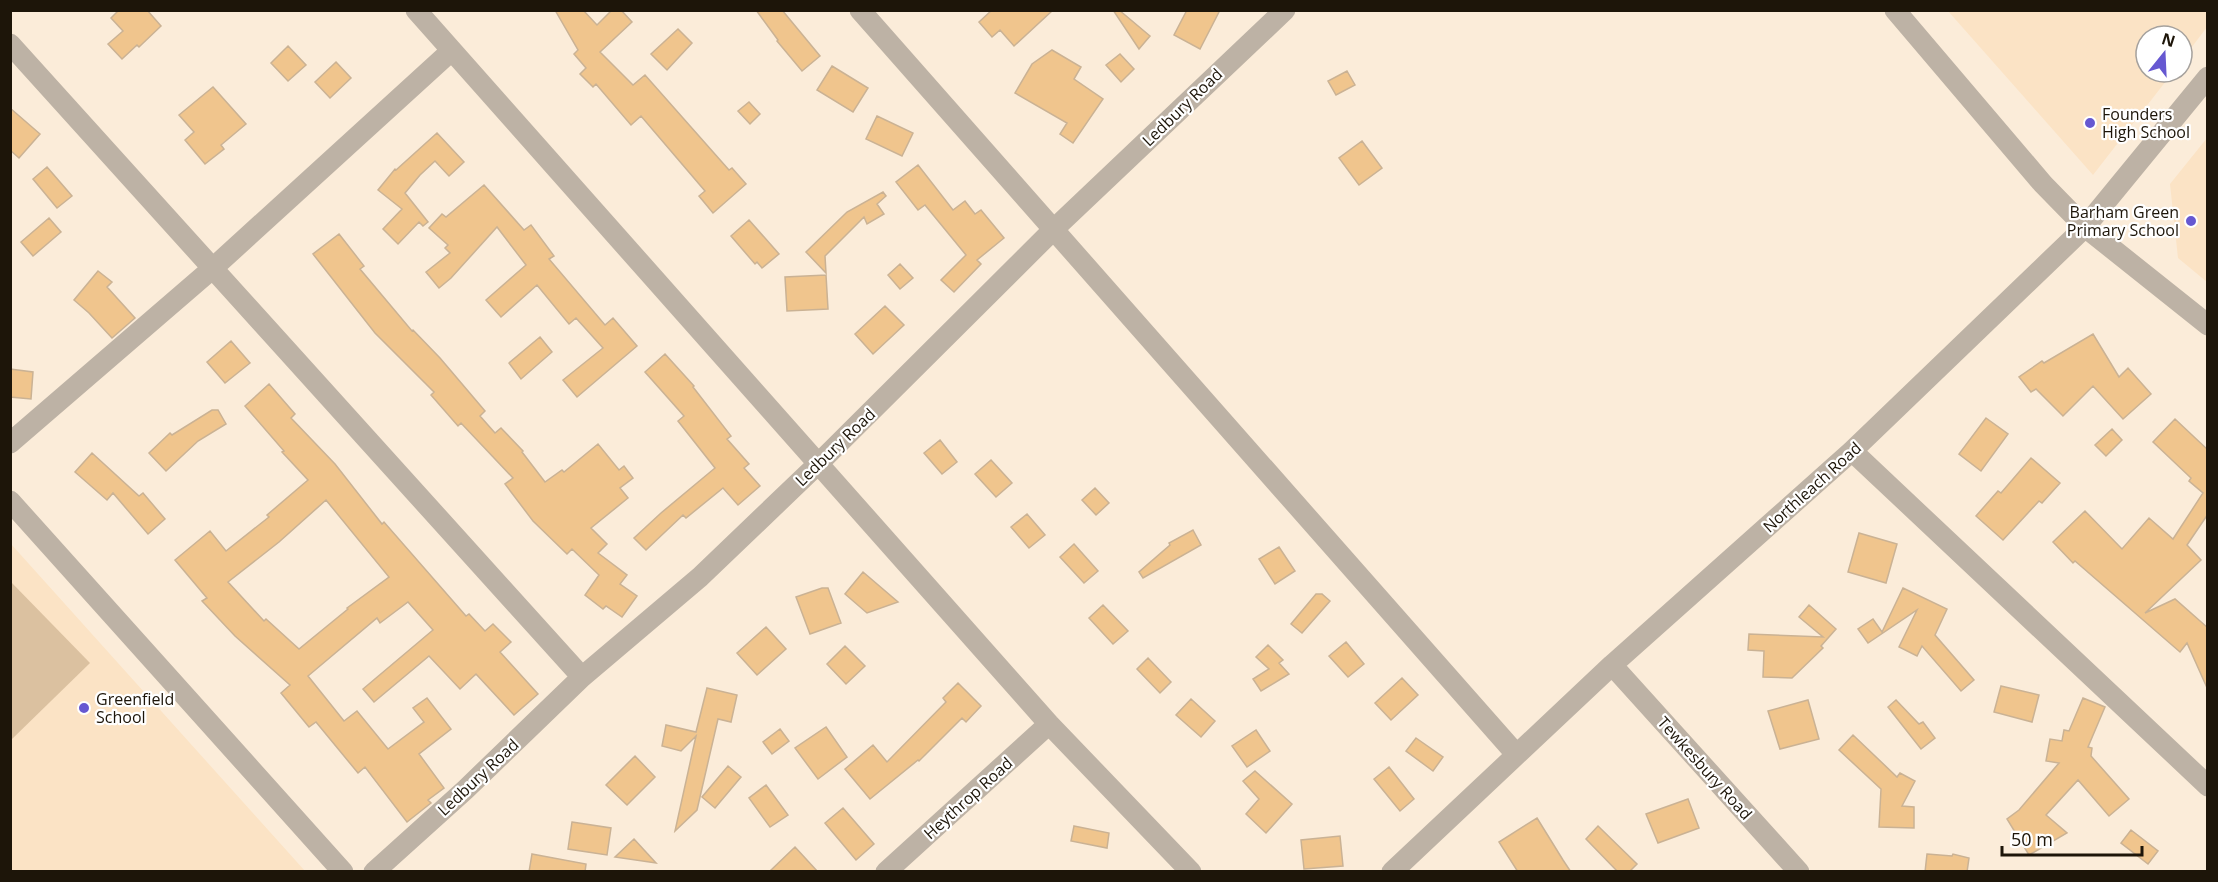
<svg xmlns="http://www.w3.org/2000/svg" width="2218" height="882" font-family="'Open Sans',sans-serif">
<style>
.built{fill:#fbe3c5}
.green{fill:#dbc1a0}
.building{fill:#f0c58d;stroke:#cab294;stroke-width:1.5;fill-rule:evenodd}
.lines{fill:none;stroke-linecap:round;stroke-linejoin:round}
.minor{stroke:#bdb2a5;stroke-width:21}
.poi-dot{fill:#6658d1;stroke:#fff;stroke-width:2}
.labels{text-anchor:middle;stroke-width:4.5;stroke-linejoin:round;paint-order:stroke}
.street-label{font-size:16px;fill:#1d1509;stroke:#fff}
.poi-label{font-size:16px;fill:#1d1509;stroke:#fff;text-anchor:start}
</style>
<rect width="100%" height="100%" fill="#fbecd9"/>
<path class="built" d="M1948,11h259v16l-25,33v-24h-36v36h27l-80,103z
M2207,138v144l-29,-24 -8,-74z
M11,544l294,327h-294z"/>
<path class="green" d="M11,582l79,81 -79,77z"/>
<path class="building" d="M119,10h28l14,16 -22,21 -2,-2 -15,14 -14,-15 15,-13 -12,-13z
M555,10h28l14,15 15,-15h9l11,12 -32,30 33,33 12,-10 84,95 3,-2 14,16 -33,29 -14,-17 6,-5 -64,-75 -10,9 -35,-41 -3,3 -13,-13 6,-6 -12,-14 4,-4z
M756,10h26l38,46 -18,15 -25,-30 1,-1z
M992,10h61l-39,36 -14,-16 -8,7 -13,-15z
M1113,10h6l31,26 -11,13z
M1187,10h33l-20,39 -26,-14z
M678,29l14,14 -25,27 -16,-16z
M288,46l18,19 -18,16 -17,-18z
M1052,50l29,17 -7,12 29,20 -30,44 -13,-9 7,-11 -52,-30 17,-29z
M1120,54l14,15 -13,13 -15,-17z
M336,62l15,16 -21,20 -15,-16z
M832,66l36,22 -15,24 -36,-22z
M1347,71l8,14 -19,10 -8,-14z
M213,87l33,37 -25,21 3,4 -19,15 -20,-24 9,-8 -15,-17z
M749,102l11,12 -10,10 -12,-13z
M10,108l30,26 -21,24 -9,-8z
M877,116l36,17 -11,23 -36,-17z
M437,133l27,29 -15,14 -14,-15 -15,14 -15,18 23,29 -5,4 -4,-4 -21,22 -15,-15 19,-20 -24,-19 17,-21 1,1z
M1362,141l20,27 -23,17 -20,-27z
M918,165l35,45 12,-9 10,13 6,-4 23,28 -27,22 4,4 -27,28 -13,-12 25,-25 -41,-50 -7,5 -22,-28z
M47,167l25,29 -15,12 -24,-29z
M484,185l40,45 7,-5 23,31 -5,3 56,66 8,-7 24,28 -60,51 -14,-17 40,-32 -27,-30 -7,6 -32,-39 -36,32 -15,-17 40,-35 -29,-38 -46,51 -12,10 -13,-16 24,-19 -5,-5 3,-3 -19,-17 13,-14 4,3z
M883,192l3,4 -9,8 7,10 -17,10 -3,-7 -39,39 1,17 -20,-21 41,-40z
M49,218l12,14 -28,24 -12,-14z
M749,220l30,34 -17,14 -5,-6 -2,2 -24,-28z
M339,234l25,32 -4,3 52,62 1,-1 27,28 45,53 -5,5 15,17 6,-5 22,23 -1,1 23,30 17,-12 2,2 34,-28 21,26 5,-4 9,12 -13,10 8,10 -37,30 16,16 -9,9 29,22 -7,9 17,12 -15,21 -16,-11 -3,3 -18,-14 14,-20 -27,-26 -5,5 -34,-33 -28,-37 8,-6 -52,-55 -3,3 -27,-31 3,-3 -59,-59 -62,-79z
M900,264l13,14 -13,11 -12,-14z
M98,271l14,11 -5,5 28,31 -23,20 -23,-25 -15,-13z
M826,275l2,34 -41,2 -2,-34z
M885,306l19,19 -31,29 -18,-20z
M2093,334l26,43 9,-9 23,26 -28,25 -30,-33 -30,30 -27,-27 -5,3 -12,-15 23,-16 2,2z
M540,337l12,15 -31,27 -12,-16z
M231,341l19,22 -25,20 -18,-21z
M665,354l29,32 -1,1 38,49 -4,3 22,25 -5,4 16,18 -22,19 -15,-17 -37,30 -3,-3 -37,35 -12,-12 27,-25 54,-45 -37,-47 6,-5 -39,-44z
M10,369l23,3 -2,27 -21,-2z
M269,384l26,30 -4,4 44,46 47,60 2,-2 82,94 3,-2 16,17 8,-7 18,18 -11,10 38,42 -24,21 -38,-41 -16,15 -31,-33 -55,46 -11,-13 70,-59 -25,-28 -28,21 -3,-5 -69,58 36,45 13,-10 31,38 36,-27 -11,-14 14,-10 24,31 -32,25 25,34 -16,12 3,3 -24,19 -42,-55 -7,6 -42,-51 -7,5 -28,-34 9,-8 -55,-49 -33,-35 5,-3 -32,-38 35,-29 16,20 43,-34 -2,-2 41,-35 -26,-28 2,-1 -39,-45zM326,500l63,77 -42,31 1,1 -49,40 -33,-30 -2,2 -36,-39 51,-40z
M212,410h6l8,14 -28,17 -32,30 -17,-18 21,-20 2,2z
M1986,418l22,16 -27,37 -22,-17z
M2175,419l33,31v64l-21,31 14,15 -56,53 30,-14 33,29v62l-21,-47 -7,9 -105,-91 -2,2 -20,-21 32,-31 37,38 27,-31 24,21 30,-46 -14,-12 2,-3 -38,-36z
M2112,429l10,11 -16,16 -11,-11z
M940,440l17,22 -15,12 -18,-21z
M92,453l47,43 4,-3 22,26 -17,15 -35,-41 -6,7 -32,-28z
M2031,458l29,25 -18,20 -3,-2 -36,39 -27,-24 22,-25 3,2z
M991,460l21,23 -16,14 -21,-23z
M1095,488l14,15 -13,12 -14,-15z
M1027,514l18,21 -16,13 -18,-21z
M1193,530l8,15 -58,33 -4,-6 31,-27 -1,-2z
M1859,533l38,11 -11,39 -38,-11z
M1074,544l24,27 -14,12 -24,-26z
M1279,547l16,24 -20,13 -16,-25z
M863,572l35,30 -31,11 -22,-19z
M822,588h6l13,35 -31,11 -14,-37z
M1903,588l44,21 -12,26 39,45 -13,11 -39,-45 -5,10 -18,-9 18,-37 -49,33 -10,-14 15,-10 9,13z
M1316,594h6l8,7 -28,32 -11,-9z
M1103,605l25,26 -15,13 -24,-26z
M1809,605l27,24 -15,17 2,2 -31,30 -29,-1 1,-26 -16,-1 1,-16 74,3 -24,-20z
M766,627l20,22 -29,26 -20,-22z
M1346,642l18,22 -16,13 -19,-21z
M1268,645l15,15 -4,3 10,11 -28,17 -8,-12 16,-10 -13,-12z
M845,646l20,20 -19,18 -19,-20z
M1148,658l23,24 -11,11 -23,-24z
M1402,678l16,17 -27,25 -16,-17z
M958,683l23,23 -15,16 -4,-4 -43,43 -1,-1 -48,39 -25,-30 28,-24 14,17 59,-60 -3,-4z
M2001,686l38,9 -7,27 -38,-10z
M707,688l30,7 -6,27 -13,-3 -21,91 -22,21 21,-95 -15,15 -19,-5 4,-21 30,7z
M2083,698l22,9 -17,40 4,1 -1,8 38,43 -20,17 -31,-36 -32,35 21,18 -38,22 -22,-36 12,-9 40,-47 -13,-2 4,-22 12,2 2,-11 5,1z
M1191,699l24,22 -14,16 -25,-22z
M1808,700l11,39 -39,10 -12,-38z
M1896,700l23,24 4,-2 12,16 -14,11 -33,-42z
M826,727l21,30 -29,22 -23,-31z
M780,729l9,12 -17,13 -9,-12z
M1256,730l14,21 -23,16 -15,-21z
M1853,735l44,42 3,-4 15,8 -13,25 12,1v21l-35,-1 2,-38 -42,-39z
M1416,738l27,19 -10,14 -27,-20z
M635,756l20,21 -28,28 -21,-20z
M728,766l13,11 -26,31 -13,-11z
M1389,767l25,32 -14,12 -26,-32z
M1255,771l37,33 -26,29 -20,-19 13,-15 -16,-18z
M766,785l22,30 -18,12 -21,-29z
M1688,799l11,29 -41,15 -12,-29z
M843,808l31,36 -18,16 -31,-37z
M1537,818l26,42 8,12h-53l-19,-30z
M572,822l39,6 -4,27 -39,-6z
M1074,826l35,7 -2,15 -36,-7z
M1598,826l39,38 -8,8h-11l-32,-33z
M2131,830l27,21 -10,13 -27,-21z
M1340,836l3,30 -39,3 -3,-29z
M634,839l22,24 -41,-6z
M795,847l23,25h-49z
M532,854l54,10 -1,8h-56z
M1927,854l25,2 1,-2 16,4 -2,14h-42z"/>
<g class="lines">
<path class="minor" d="M416,10l633,714 142,148
M860,10l656,744
M1895,10l148,174 42,43 123,98
M10,44l572,633
M10,443l203,-175 237,-216
M1852,451l356,335
M10,501l333,371
M1612,665l187,207
M374,872l91,-82 117,-113 118,-100 118,-113 236,-235 231,-219
M886,872l163,-148
M1392,872l220,-207 240,-214 233,-224 123,-150"/>
</g>
<g class="poi-dot">
<circle cx="2090" cy="123" r="6"/>
<circle cx="2191" cy="221" r="6"/>
<circle cx="84" cy="708" r="6"/>
</g>
<g class="labels">
<g class="street-label">
<text transform="translate(1182 107) rotate(-44)" y="6">Ledbury Road</text>
<text transform="translate(835 447) rotate(-44)" y="6">Ledbury Road</text>
<text transform="translate(1812 487) rotate(-42)" y="6">Northleach Road</text>
<text transform="translate(1705 768) rotate(48)" y="6">Tewkesbury Road</text>
<text transform="translate(478 777) rotate(-43)" y="6">Ledbury Road</text>
<text transform="translate(968 798) rotate(-42)" y="6">Heythrop Road</text>
</g>
<g class="poi-label">
<text x="2102" y="120">Founders<tspan x="2102" dy="18">High School</tspan></text>
<text x="2179" y="218" text-anchor="end">Barham Green<tspan x="2179" dy="18">Primary School</tspan></text>
<text x="96" y="705">Greenfield<tspan x="96" dy="18">School</tspan></text>
</g>
</g>
<rect width="2218" height="882" fill="none" stroke="#1d1509" stroke-width="24"/>
<g transform="translate(2164 54) rotate(18)"><circle r="28" fill="#ffffff" stroke="#a5a19d" stroke-width="1.5"/>
<path d="M0-4.5L10 22L0 15L-10 22Z" fill="#6658d1"/>
<text y="-9" font-size="16" font-weight="bold" text-anchor="middle" fill="#1d1509">N</text>
</g>
<path d="M2002 846v9h140v-9" fill="none" stroke="#1d1509" stroke-width="3"/>
<text x="2011" y="846" font-size="18" fill="#1d1509" stroke="#ffffff" stroke-width="4.5" paint-order="stroke">50 m</text>
</svg>
